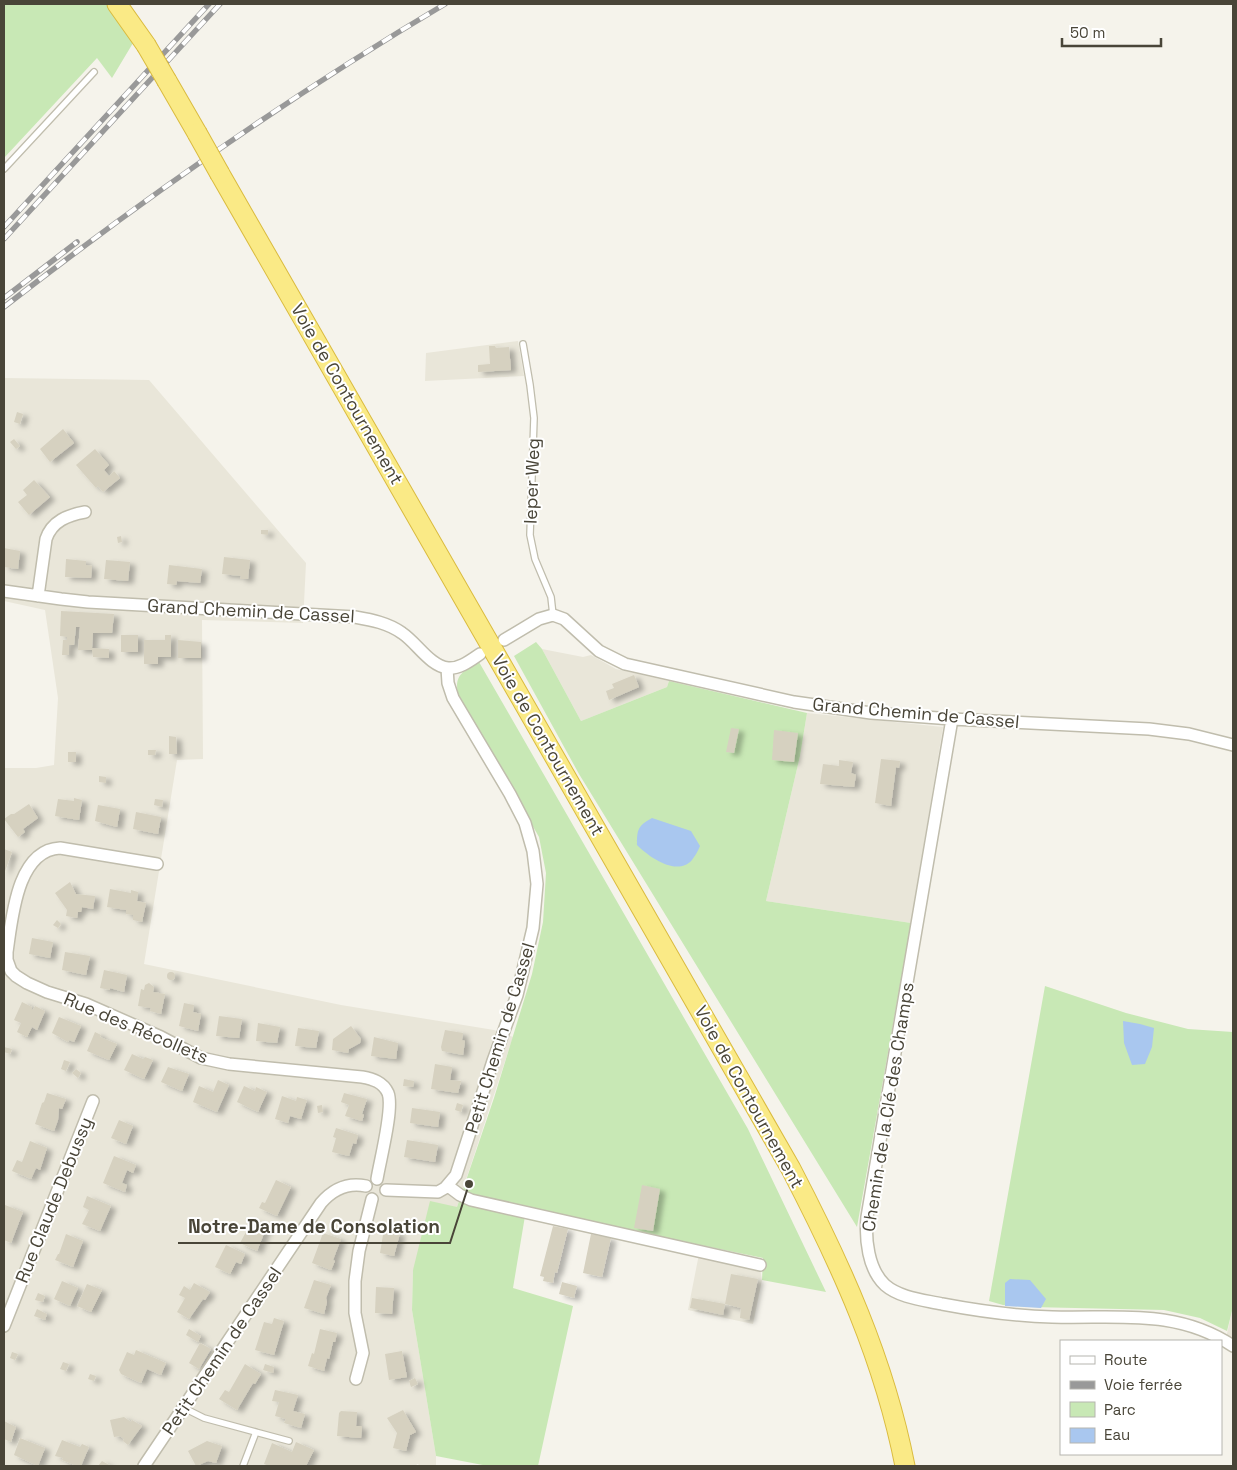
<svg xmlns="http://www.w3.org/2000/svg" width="1237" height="1470" font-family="'Space Grotesk',sans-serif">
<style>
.residential{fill:#e9e6d9}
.green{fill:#c8e8b5}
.water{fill:#a9c7ef}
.building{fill:#d6d1c0;filter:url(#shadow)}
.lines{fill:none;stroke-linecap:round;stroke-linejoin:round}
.service-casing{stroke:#c0bdad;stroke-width:8}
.minor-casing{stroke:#c0bdad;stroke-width:14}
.trunk-casing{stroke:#dabb3f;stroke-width:21}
.service{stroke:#fff;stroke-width:5.5}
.minor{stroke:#fff;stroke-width:11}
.trunk{stroke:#faea86;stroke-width:19}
.rail-casing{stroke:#999;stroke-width:5.5}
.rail{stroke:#fff;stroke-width:4;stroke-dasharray:11;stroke-linecap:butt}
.trunk-bridge-casing{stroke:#dabb3f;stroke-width:21;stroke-linecap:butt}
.trunk-bridge{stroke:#faea86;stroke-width:19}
.labels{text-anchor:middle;stroke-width:4;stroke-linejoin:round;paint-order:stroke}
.street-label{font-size:18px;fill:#494538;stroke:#fff}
.leader{fill:none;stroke:#494538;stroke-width:2}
.callout-dot{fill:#494538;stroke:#fff;stroke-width:2}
.callout-label{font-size:19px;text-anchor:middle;font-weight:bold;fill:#494538;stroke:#fff;stroke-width:4;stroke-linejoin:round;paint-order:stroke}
</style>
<defs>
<filter id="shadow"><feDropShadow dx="5.5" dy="3" stdDeviation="2.5" flood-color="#0004"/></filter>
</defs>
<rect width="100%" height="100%" fill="#f5f3eb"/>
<path class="residential" d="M518,341l6,35 -99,5 1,-28z
M4,378l145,2 157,183 -3,60 -101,-3 1,139 -26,1 -33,204 197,41 153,25 19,7 -56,170 -44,63 -1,40 24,146v10h-14l-5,-2 -1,2h-412v-698h32l18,-3 4,-67 -13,-88 -41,-9z
M542,649l41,8 8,-2 25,14 53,12 -2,6 -86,34z
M807,713l136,14 -32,196 -145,-22 34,-145z
M699,1254l61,14 2,12 -9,44 -65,-14z
M1233,1307v46l-9,-6z"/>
<path class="green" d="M4,4h104l25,39 -21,35 -15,-20 -93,100z
M536,642l6,7 39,72 86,-34 2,-6 138,32 -7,43 -34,145 145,22 -54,304 -278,-453 -65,-118z
M479,662l269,467 78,163 -64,-12 1,-22 -135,-28 -103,-14 -12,72 60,18 -35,160h-50l-52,-10 -24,-146 1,-40 17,-69 27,6 37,-109 38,-124 11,-52 3,-49 -7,-36 -81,-142c-4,-21 5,-23 21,-33z
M1045,986l81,27 62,16 45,3v275l-6,24 -27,-13 -36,-8 -133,-3 -28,-2 -14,-4z"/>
<path class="water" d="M652,818l39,13 9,15c-2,5 -5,10 -8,14 -15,17 -43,-3 -55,-15 0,-16 1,-19 15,-27z
M1123,1021l17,3 14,4 -2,19 -7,17 -13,1 -8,-22z
M1010,1279l20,1 16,19 -5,9 -36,-2v-23z"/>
<path class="building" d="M489,346h6l1,2 13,-1 2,23 -33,2v-7l12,-1z
M17,412l6,2 -3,10 -6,-2z
M63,429l11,14 -24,19 -10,-13z
M14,439l6,7 -4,3 -6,-7z
M95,449l14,16 -5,5 5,6 5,-5 6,7 -17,14 -5,-6 -2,2 -20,-23z
M34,480l16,17 -21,18 -11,-13 9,-7 -4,-5z
M261,530h7v5l-7,-1z
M121,536l1,6 -4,1 -1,-6z
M4,548l16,3 -2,18 -14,-2z
M224,557l26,3 -2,19h-8l1,-3 -19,-2z
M66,559l20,2v4l6,1 -1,12 -26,-1z
M106,560l24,2 -2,19 -24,-2z
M169,565l33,4 -2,14 -23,-2 -1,4 -9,-1z
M61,611l53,3 -2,19h-19l-1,15 17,1v9l-16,-1 -1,-7h-14l2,-23h-4l-2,18h-5v10h-7l1,-15h4v-3l-7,-1z
M121,635h17v17h-17z
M165,635h6v22h-13v7h-14v-24h21z
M178,640l23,2v16h-23z
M634,675l5,12 -30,13 -3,-9 8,-3 -2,-4z
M731,728l8,1 -5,24 -8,-1z
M774,730l24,3 -4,29 -22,-2z
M169,736l7,1 1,17h-8z
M148,750h8l-1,5h-7z
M68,752h8v10h-8z
M881,759l19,2 -1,7 -3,-1 -5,39 -16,-3z
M839,760l14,2 -2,11 5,2 -2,12 -34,-3 3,-20 16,2z
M99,776l7,1v6l-7,-1z
M74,798l8,2 -3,20 -24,-4 3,-17 16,2z
M155,799l8,1 -1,7 -8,-2z
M29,804l9,14 -15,11 2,3 -7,5 -14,-18 7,-5h3z
M98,805l22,4 -3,18 -22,-6z
M136,812l25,5 -3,17 -25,-5z
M4,849l8,3 -8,22z
M70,882l6,12 19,2 -2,13 -11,-2 -1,5h-3l-1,6 -11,-2 1,-6 -12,-17z
M110,889l21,4v-3l7,2 -1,9 9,2 -4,19 -9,-2v-5l-7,-1v-4l-19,-3z
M57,920l4,4 -3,4 -5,-3z
M32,938l21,4 -3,16 -21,-4z
M65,952l25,4 -4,19 -24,-5z
M104,970l23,5 -3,17 -14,-4v2l-10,-2z
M167 976a4 4 0 1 1 8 0a4 4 0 1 1-8 0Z
M149,983l5,4 -1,5 12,2 -4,20 -11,-3 1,-3 -13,-2 3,-17 3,1 1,-5z
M22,1002l10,5 -1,2 2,1 2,-4 10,5 -8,19 -5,-3 -5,10 -10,-5 4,-9 -7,-3z
M184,1003l10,2 -1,7 8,2 -3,17 -19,-5z
M219,1016l23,3 -3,19 -23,-2z
M59,1017l22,9 -7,16 -5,-2 -1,2 -16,-9z
M258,1023l22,4 -3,16 -21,-2z
M351,1026l10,13 -1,4 -11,6 -1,4 -16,-3 1,-11z
M298,1028l21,3 -3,17 -21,-2z
M445,1030l18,3 -1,7 3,1 -2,14 -21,-4 -1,-4z
M95,1032l6,3 -1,2 17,7 -8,16 -22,-9z
M374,1037l24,6 -2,16 -25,-3z
M4,1047l8,2 -2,5 -6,-2z
M132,1054l11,5 2,-2 8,3 -9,19 -20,-9z
M64,1060l6,2 -4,9 -5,-2z
M435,1064l17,3 -2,13 11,1 -3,12 -27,-4z
M168,1067l21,7 -7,17 -21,-9z
M76,1069l5,4 -3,5 -6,-5z
M404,1079l10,2 -1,6 -10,-1z
M218,1080l11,5 -12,27 -24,-10 6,-16 14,6z
M244,1086l11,5 1,-4 11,5 -9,20 -21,-10z
M47,1093l19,6 -4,10 -3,-1 -1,12 -4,11 -19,-7 7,-21 2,-1z
M344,1093l23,6 -5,15 2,1 -2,6 -17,-5 4,-11 -8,-3z
M282,1096l14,5 1,-4 10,3 -6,19 -11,-3 -2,7 -13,-4z
M457,1103l6,2 -2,7 -6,-2z
M322,1105l1,7 -5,1 -1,-7z
M412,1108l28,4 -2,15 -28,-4z
M119,1120l14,6 -7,18 -15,-6z
M336,1128l22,7 -2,9 -3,-1 -4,13 -17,-4 4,-14 -3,-1z
M407,1140l31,5 -3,17 -31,-5z
M30,1141l17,7 -7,22 -4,-2 -5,11 -19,-8 5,-11 5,2z
M114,1156l22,9 -3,8 -6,-3 -5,13 5,2 -2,7 -22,-9z
M276,1180l15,7 -14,29 -18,-8 3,-6 3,1z
M642,1185l18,4 -7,42 -19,-3z
M87,1196l24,10 -11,25 -18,-7 7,-14 -6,-3z
M5,1205l18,7 -12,31 -7,-3v-31z
M253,1219l14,7 -10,25 -17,-8z
M553,1226l15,3 -11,44 -2,-1 -2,11 -10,-2 1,-4 -4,-1z
M384,1229l16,4 -6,23 -14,-3z
M323,1233l18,6 -8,21 2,1 -4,9 -19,-7z
M66,1234l17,7 -10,26 -18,-7 3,-6h1z
M591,1234l20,4 -9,39 -19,-4z
M226,1245l19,9 -4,10 -5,-2 -6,12 -15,-7z
M731,1274l27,5 -9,41 -9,-2 1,-10 -16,-4 -2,11 -33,-7 2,-10 33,6z
M314,1280l17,5 -5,13 1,4 -3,12 -20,-6z
M62,1281l16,7 -8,18 -16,-7z
M562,1282l15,4 -3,12 -15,-4z
M194,1283l16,9 -5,8 -2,-1 -14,20 -12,-7 8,-14 -6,-3 5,-9 6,4z
M87,1284l15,6 -11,22 -14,-6z
M376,1287l18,1 -2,26 -17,-1z
M38,1293l7,3 -2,6 -8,-2z
M37,1309l10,5 -2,6 -11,-4z
M274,1318l10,3 -10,34 -19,-5 9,-28 8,2z
M189,1329l12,7 -3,6 -12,-7z
M320,1329l17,4 -2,9h-2l-4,17 -2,-1 -3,13 -16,-5 4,-13 2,1z
M200,1343l11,6 -12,20 -10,-6z
M136,1350l30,13 -5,12 -14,-6 -6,14 -20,-9 -2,-4 8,-18 7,3z
M402,1351l5,26 -18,3 -4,-26z
M12,1352l6,2 -3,6 -5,-2z
M63,1362l6,2 -3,7 -6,-2z
M245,1364l16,10 -6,10 -2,-1 -16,27 -18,-11 6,-9 4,2z
M265,1364l9,3 -1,6 -10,-3z
M90,1374l6,2 -2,5 -6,-2z
M415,1378l3,6 -7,3 -2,-6z
M275,1390l23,5 -5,16 12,3 -4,14 -17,-5 2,-4 -11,-3 4,-14 -7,-1z
M403,1410l13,22 -6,3 -4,16 -13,-3 4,-15 -10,-15z
M341,1411l16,1 -1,14h6l-1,12 -24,-2 2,-23z
M124,1417l7,5 1,-2 10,6 -14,19 -5,-4 1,-2 -4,-3 -6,1 -4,-17z
M4,1421l12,6 -5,15 -7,-3z
M20,1438l25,10 -7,18 -24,-11z
M62,1440l18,7 2,-3 7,3 -8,19h-4l-15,-6 1,-2 -8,-2z
M207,1441l15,5 -6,17 -8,-2 -12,5 -8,-15z
M296,1442l18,8 -8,16h-37l-5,-2 8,-21 20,9z
M102,1461l9,5h-13z"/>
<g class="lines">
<defs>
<path id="service" d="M4,169l90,-97
M523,344l7,41 4,33 -4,117 5,24 16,38 2,18
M184,1408l20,10 85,23
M243,1466l13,-34"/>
<path id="minor" d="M4,591l57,8 27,3 267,15c17,3 33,6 47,16 15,10 28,33 46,35 12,1 23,-8 32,-14
M38,596l8,-57c6,-18 22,-24 39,-27
M504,640l35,-21 14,-4 11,4 35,32 26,13 169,38 77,11 81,6 197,10 40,5 44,11
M952,719l-85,498c-2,22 1,52 18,68 15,13 39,15 57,19 37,7 73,12 110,13 65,2 124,-9 181,29
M157,864l-97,-16c-43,2 -48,70 -53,104v8l4,11 5,5 11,7 20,9 39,12 75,33 40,21 28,6 133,13c11,2 21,5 26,16 6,15 -8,67 -11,86
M448,1186l12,9 11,5 289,65
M386,1190l52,2 7,-4 11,-13 37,-114 24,-66 16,-67 4,-44 -4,-33 -8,-28 -15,-29 -57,-96 -5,-15 -1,-15
M4,1326l89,-225
M356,1379l7,-26 -8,-40v-32l4,-30 13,-52
M144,1466l177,-263c12,-14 26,-21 45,-17"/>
<path id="trunk" d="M117,4l29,41
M167,81l30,52
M220,174l571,995c50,96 93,190 114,297"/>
</defs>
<use href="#service" class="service-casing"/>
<use href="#minor" class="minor-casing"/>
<use href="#trunk" class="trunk-casing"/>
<use href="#service" class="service"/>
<use href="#minor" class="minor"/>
<use href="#trunk" class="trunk"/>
<defs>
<path id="rail" d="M4,227l205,-223
M4,239l216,-235
M4,298l73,-56
M4,307c142,-110 286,-211 441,-303"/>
</defs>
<use href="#rail" class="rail-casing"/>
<use href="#rail" class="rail"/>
<defs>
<path id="trunk-bridge" d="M146,45l21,36
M197,133l23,41"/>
</defs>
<use href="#trunk-bridge" class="trunk-bridge-casing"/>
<use href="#trunk-bridge" class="trunk-bridge"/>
</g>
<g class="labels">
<g class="street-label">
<text transform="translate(347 394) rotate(60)" y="6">Voie de Contournement</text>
<text transform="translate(532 481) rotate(-88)" y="6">Ieper Weg</text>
<text transform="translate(251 611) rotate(3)" y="6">Grand Chemin de Cassel</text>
<text transform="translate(916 713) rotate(5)" y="6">Grand Chemin de Cassel</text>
<text transform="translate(548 745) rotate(60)" y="6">Voie de Contournement</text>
<text transform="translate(136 1028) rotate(23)" y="6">Rue des Récollets</text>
<text transform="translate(500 1038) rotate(-73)" y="6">Petit Chemin de Cassel</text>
<text transform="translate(749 1097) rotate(61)" y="6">Voie de Contournement</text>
<text transform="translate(888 1107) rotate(-81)" y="6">Chemin de la Clé des Champs</text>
<text transform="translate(54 1200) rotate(-68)" y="6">Rue Claude Debussy</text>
<text transform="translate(222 1351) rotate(-56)" y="6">Petit Chemin de Cassel</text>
</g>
</g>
<path class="leader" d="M469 1184L450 1243H178"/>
<circle class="callout-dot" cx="469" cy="1184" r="5"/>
<g class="callout-label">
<text x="314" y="1233">Notre-Dame de Consolation</text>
</g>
<rect width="1237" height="1470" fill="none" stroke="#494538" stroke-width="10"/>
<rect x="1060" y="1340" width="162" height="115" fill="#ffffff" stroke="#b6b5af"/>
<rect x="1070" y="1356" width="25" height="8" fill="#ffffff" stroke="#b6b5af"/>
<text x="1104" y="1365" font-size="15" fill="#494538">Route</text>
<rect x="1070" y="1381" width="25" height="8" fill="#999999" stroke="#b6b5af"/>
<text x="1104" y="1390" font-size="15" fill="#494538">Voie ferrée</text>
<rect x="1070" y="1402" width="25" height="15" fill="#c8e8b5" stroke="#b6b5af"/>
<text x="1104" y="1415" font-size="15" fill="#494538">Parc</text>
<rect x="1070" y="1428" width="25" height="15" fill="#a9c7ef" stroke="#b6b5af"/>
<text x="1104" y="1440" font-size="15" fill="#494538">Eau</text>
<path d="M1062 38v8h99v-8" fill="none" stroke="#494538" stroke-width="2.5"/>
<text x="1070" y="38" font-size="15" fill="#494538" stroke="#ffffff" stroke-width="4" paint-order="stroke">50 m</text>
</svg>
